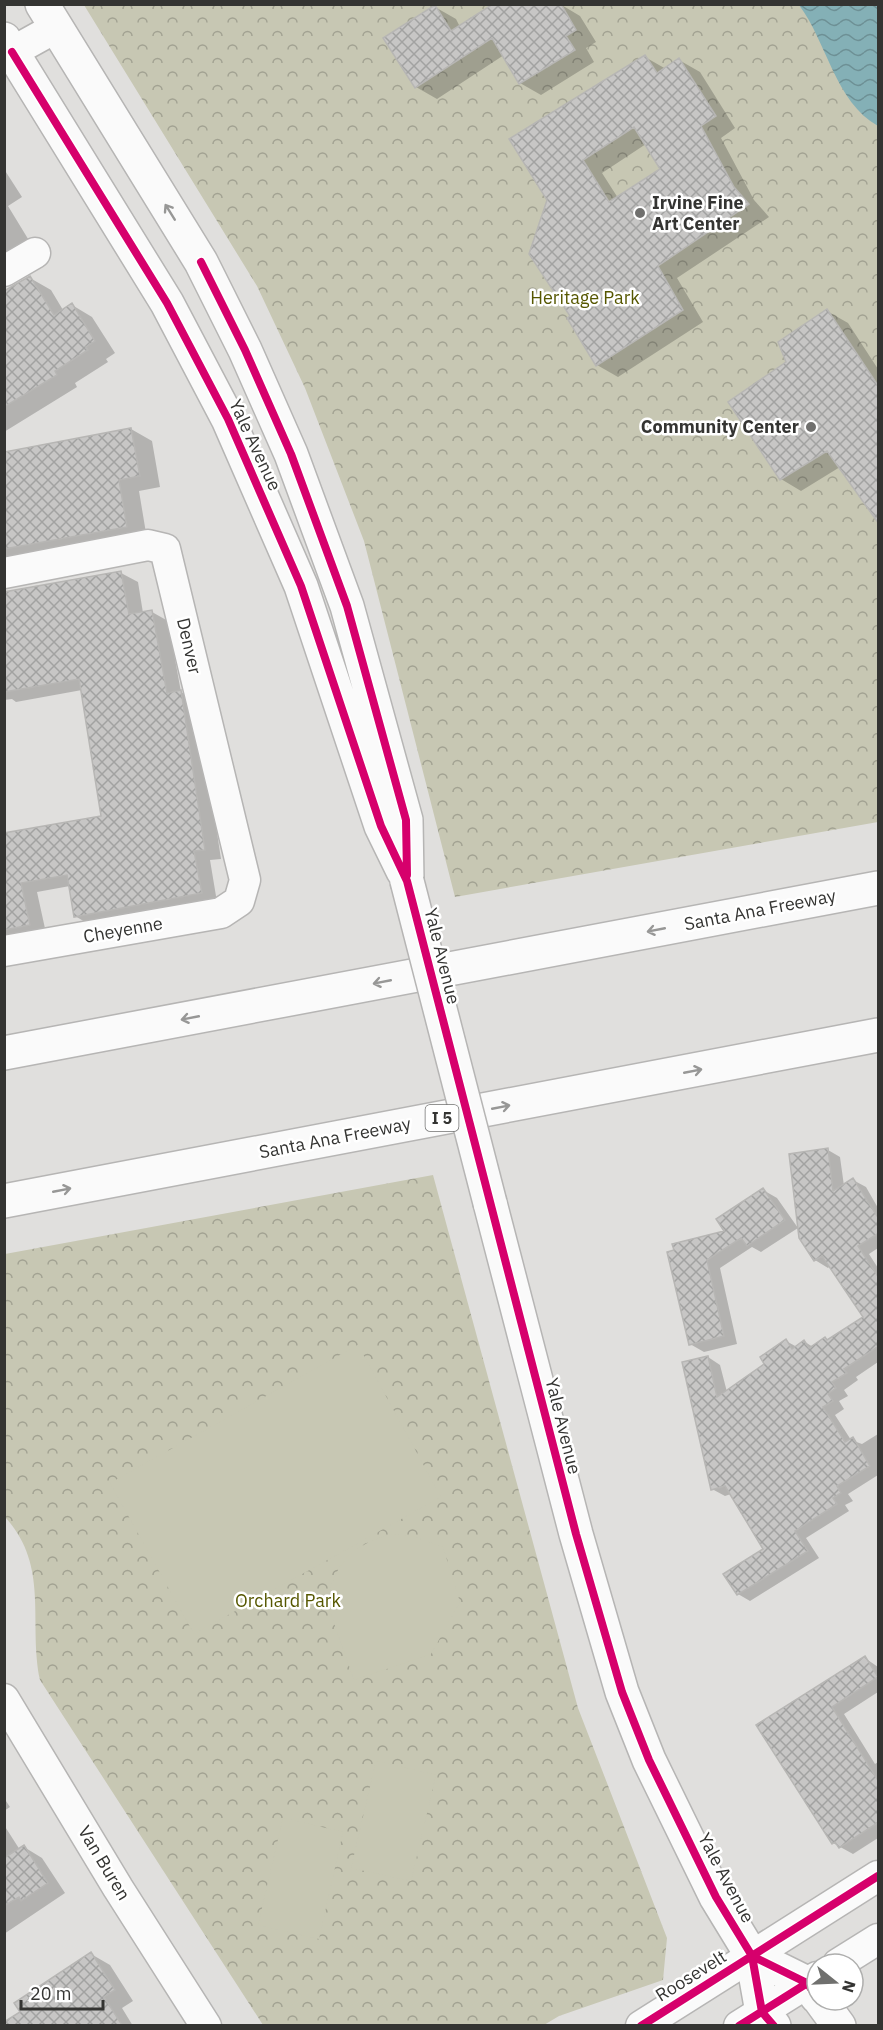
<svg xmlns="http://www.w3.org/2000/svg" width="883" height="2030" font-family="'IBM Plex Sans',sans-serif">
<style>
.park{fill:url(#park-crowns)}
.pitch{fill:#c7c7b3}
.water{fill:url(#water-waves)}
.shadow{fill:#0003;fill-rule:evenodd}
.building{fill:url(#building-cross-hatch);stroke:#b7b6b4;stroke-width:1.5;fill-rule:evenodd}
.lines{fill:none;stroke-linecap:round;stroke-linejoin:round}
.minor-casing{stroke:#b6b5b4;stroke-width:33}
.major-casing{stroke:#b6b5b4;stroke-width:36}
.highway-casing{stroke:#b6b5b4;stroke-width:36}
.minor{stroke:#fafafa;stroke-width:30}
.major{stroke:#fafafa;stroke-width:33}
.highway{stroke:#fafafa;stroke-width:33}
.major-bridge-casing{stroke:#b6b5b4;stroke-width:36;stroke-linecap:butt}
.major-bridge{stroke:#fafafa;stroke-width:33}
.cycleway-casing{stroke:#fff;stroke-width:11}
.cycleway{stroke:#d6006c;stroke-width:8}
.oneway{stroke:#979796}
.poi-dot{fill:#70706e;stroke:#fff;stroke-width:2}
.labels{text-anchor:middle;stroke-width:5;stroke-linejoin:round;paint-order:stroke}
.shield{fill:#fff;stroke:#717170;stroke-width:1.5}
.shield-label{font-size:16px;font-weight:bold;fill:#343432}
.poi-label{font-size:18px;font-weight:bold;fill:#343432;stroke:#fff;text-anchor:start}
.park-label{font-size:18px;fill:#565700;stroke:#fff}
.street-label{font-size:18px;fill:#343432;stroke:#fff}
</style>
<defs>
<pattern id="park-crowns" width="20" height="18" patternUnits="userSpaceOnUse" patternTransform="scale(1.5)"><rect width="20" height="18" fill="#c7c7b3"/><path d="M2 6a3 3 0 1 1 6 0M12 15a3 3 0 1 1 6 0" fill="none" stroke="#a2a292"/></pattern>
<pattern id="water-waves" width="16" height="10" patternUnits="userSpaceOnUse" patternTransform="scale(1.5)"><rect width="16" height="10" fill="#84b0b6"/><path d="M0 5q4-4 8 0t8 0" fill="none" stroke="#6d9095"/></pattern>
<pattern id="building-cross-hatch" width="8" height="8" patternUnits="userSpaceOnUse" patternTransform="scale(1.5)"><rect width="8" height="8" fill="#c7c6c5"/><path d="M0 0l8 8M0 8l8-8" fill="none" stroke="#a2a2a1"/></pattern>
</defs>
<rect width="100%" height="100%" fill="#e0dfdd"/>
<path class="park" d="M84,5h794v817l-423,75 -91,-356 -59,-153 -48,-102z
M433,1175l145,533 89,230 -4,42 -104,36 -15,9h-281l-223,-345c-12,-58 10,-114 -35,-163v-263z"/>
<path class="pitch" d="M358,1345l83,152 -247,137 -84,-151z
M392,1534l20,2 31,11 17,55 -29,52 -77,26 -26,-74c3,-42 26,-62 64,-72z
M376,1761l60,14 -25,106 -60,-13z
M283,1818l60,14 -24,107 -61,-14z"/>
<path class="water" d="M799,5h79v121c-43,-24 -51,-84 -79,-121z"/>
<path class="shadow" d="M560,4l20,12 16,26 -10,6 8,14 -53,33 -21,-12 -16,-28 -67,44 -21,-12 19,-80 21,12 4,8z
M645,57l21,12 13,-9 21,12 35,56 -14,10 33,62 15,17 -92,61 26,44 -85,55 -21,-12 -25,-49 -23,-116zM646,144l16,25 -44,29 -16,-25z
M4,169l18,28 -14,9 25,41 -29,18z
M30,278l21,12 12,20 9,-5 20,12 23,36 -9,6 2,3 -33,21 2,4 -73,45v-138z
M827,311l21,12 30,46v143l-38,-45 -39,24 -20,-12 7,-116z
M131,429l21,12 8,46 -21,4 8,48 -143,25v-111z
M121,573l17,9 5,31 9,-1 16,9 13,71 16,9 24,158 -11,1 7,42 -125,24 -17,-10 -5,-30 -33,6 9,41 -42,9v-107l99,-17 -21,-128 -66,12 -4,-3 -8,1v-106z
M828,1150l12,7 4,29 9,-6 13,7 12,21v40l-9,6 9,14v94l-22,15 2,3 -14,10 4,6 -9,5 5,8 -9,6 16,25 11,4 16,-10v41l-30,19 5,7 -8,4 4,6 -43,27 13,20 -69,43 -12,-7 27,-44 -34,-56 -6,2 -13,-7 -4,-132 12,8 7,27 39,-28 20,-23 11,6 8,-5 8,5 16,-6 36,-23 -35,-52 -2,2 -13,-8 -14,-22z
M763,1190l14,8 21,30 -37,24 -9,-5 -32,21 17,76 -33,8 -14,-8 -21,-91 58,-21z
M865,1658l13,9v25l-34,22 31,50 3,-2v76l-25,16 -20,-11 -75,-118z
M4,1798l6,9 -6,4z
M4,1825l16,25 4,-3 18,11 23,35 -61,41z
M91,1954l19,11 23,36 -11,7 11,18h-103l-14,-23z"/>
<path class="building" d="M493,4h68l15,26 -10,6 9,14 -56,34 -27,-46 -77,50 -32,-50 52,-33 16,26z
M645,55l12,18 22,-15 37,58 -15,10 33,61 15,17 -91,62 25,44 -87,56 -29,-48 3,-2 -41,-62 18,-54 -38,-61zM634,127l26,42 -51,33 -26,-42z
M30,276l24,39 18,-12 23,38 -9,6 2,3 -33,21 2,4 -53,32v-116z
M827,309l52,78v137l-52,-73 -47,29 -52,-78 58,-40 -8,-20z
M131,428l9,48 -21,4 8,47 -123,22v-97z
M121,571l8,43 23,-4 15,83 14,-3 24,160 -11,1 8,42 -128,24 -7,-42 -46,8 9,42 -26,5v-97l97,-17 -22,-137 -75,13v-100z
M828,1148l5,43 20,-13 26,41v14l-21,13 21,32v68l-35,23 3,4 -15,9 4,6 -8,6 5,7 -10,6 22,35 8,-5 17,29 -33,20 4,7 -8,5 4,6 -42,27 13,20 -71,44 -14,-21 40,-25 -38,-63 -14,4 -29,-128 26,-6 9,41 47,-33 -4,-7 26,-18 6,10 12,-9 5,8 16,-11 2,3 36,-23 -41,-61 -8,5 -15,-23 -10,-84z
M763,1188l22,32 -38,26 -6,-8 -34,22 17,76 -35,9 -22,-93 7,-2 -2,-6 52,-13 -8,-12z
M865,1656l13,21 -46,30 47,75v40l-40,26 -4,-6 -3,2 -76,-119z
M24,1845l24,38 -27,18 -2,-4 -15,9v-48z
M91,1952l24,38 -11,7 18,28h-118v-3l16,-10 -6,-9z"/>
<g class="lines">
<defs>
<path id="minor" d="M4,52h8l45,-25
M4,271l31,-18
M4,573l144,-28 17,4 80,331 -6,21 -18,12 -217,38
M4,1699l114,189 88,138
M838,1964l40,-25
M641,2026l237,-150
M739,2026l78,-49"/>
<path id="major" d="M42,4l159,258 44,88 46,104 56,152 59,214 1,61
M4,39l163,264 61,116 73,167 80,240 22,45
M490,1203l86,331 46,158 27,68 67,137 36,59 10,56 12,14
M752,1956l55,27 10,14
M820,2000l19,26"/>
<path id="highway" d="M4,1053l874,-165
M4,1201l874,-166"/>
</defs>
<use href="#minor" class="minor-casing"/>
<use href="#major" class="major-casing"/>
<use href="#highway" class="highway-casing"/>
<use href="#minor" class="minor"/>
<use href="#major" class="major"/>
<use href="#highway" class="highway"/>
<defs>
<path id="major-bridge" d="M407,881l83,322"/>
</defs>
<use href="#major-bridge" class="major-bridge-casing"/>
<use href="#major-bridge" class="major-bridge"/>
<defs>
<path id="cycleway" d="M12,52l155,251 61,116 73,167 80,240 26,55 169,653 46,158 27,68 67,137 36,59 10,56 12,14
M201,262l44,88 46,104 56,152 59,214 1,55
M752,1956l55,27 10,14
M641,2026l237,-150
M739,2026l78,-49"/>
</defs>
<use href="#cycleway" class="cycleway-casing"/>
<use href="#cycleway" class="cycleway"/>
</g>
<defs><path id="oneway-shaft" d="M-6 0H5M1.5-3L5.5 0L1.5 3" fill="none" stroke-width="1.6" stroke-linecap="round" stroke-linejoin="round" transform="scale(1.5)"/></defs>
<g class="oneway">
<use href="#oneway-shaft" transform="translate(170 212) rotate(-122)"/>
<use href="#oneway-shaft" transform="translate(656 930) rotate(169)"/>
<use href="#oneway-shaft" transform="translate(382 982) rotate(169)"/>
<use href="#oneway-shaft" transform="translate(190 1018) rotate(169)"/>
<use href="#oneway-shaft" transform="translate(693 1071) rotate(-11)"/>
<use href="#oneway-shaft" transform="translate(501 1107) rotate(-11)"/>
<use href="#oneway-shaft" transform="translate(62 1190) rotate(-11)"/>
</g>
<g class="poi-dot">
<circle cx="640" cy="213" r="6"/>
<circle cx="811" cy="427" r="6"/>
</g>
<g class="labels">
<rect class="shield" x="425.5" y="1105" width="33" height="26" rx="4.5"/>
<g class="shield-label">
<text x="442" y="1124">I 5</text>
</g>
<g class="poi-label">
<text x="652" y="209">Irvine Fine<tspan x="652" dy="21">Art Center</tspan></text>
<text x="799" y="433" text-anchor="end">Community Center</text>
</g>
<g class="park-label">
<text x="585" y="304">Heritage Park</text>
<text x="288" y="1607">Orchard Park</text>
</g>
<g class="street-label">
<text transform="translate(255 445) rotate(65)" y="6">Yale Avenue</text>
<text transform="translate(189 646) rotate(77)" y="6">Denver</text>
<text transform="translate(760 910) rotate(-11)" y="6">Santa Ana Freeway</text>
<text transform="translate(123 930) rotate(-10)" y="6">Cheyenne</text>
<text transform="translate(442 956) rotate(76)" y="6">Yale Avenue</text>
<text transform="translate(335 1138) rotate(-11)" y="6">Santa Ana Freeway</text>
<text transform="translate(563 1426) rotate(76)" y="6">Yale Avenue</text>
<text transform="translate(104 1863) rotate(59)" y="6">Van Buren</text>
<text transform="translate(726 1878) rotate(62)" y="6">Yale Avenue</text>
<text transform="translate(691 1976) rotate(-32)" y="6">Roosevelt</text>
</g>
</g>
<rect width="883" height="2030" fill="none" stroke="#343432" stroke-width="12"/>
<g transform="translate(835 1982) rotate(108)"><circle r="28" fill="#ffffff" stroke="#aeaead" stroke-width="1.5"/>
<path d="M0-4.5L10 22L0 15L-10 22Z" fill="#70706e"/>
<text y="-9" font-size="16" font-weight="bold" text-anchor="middle" fill="#343432">N</text>
</g>
<path d="M21 2000v9h82v-9" fill="none" stroke="#343432" stroke-width="3"/>
<text x="30" y="2000" font-size="18" fill="#343432" stroke="#ffffff" stroke-width="4.5" paint-order="stroke">20 m</text>
</svg>
